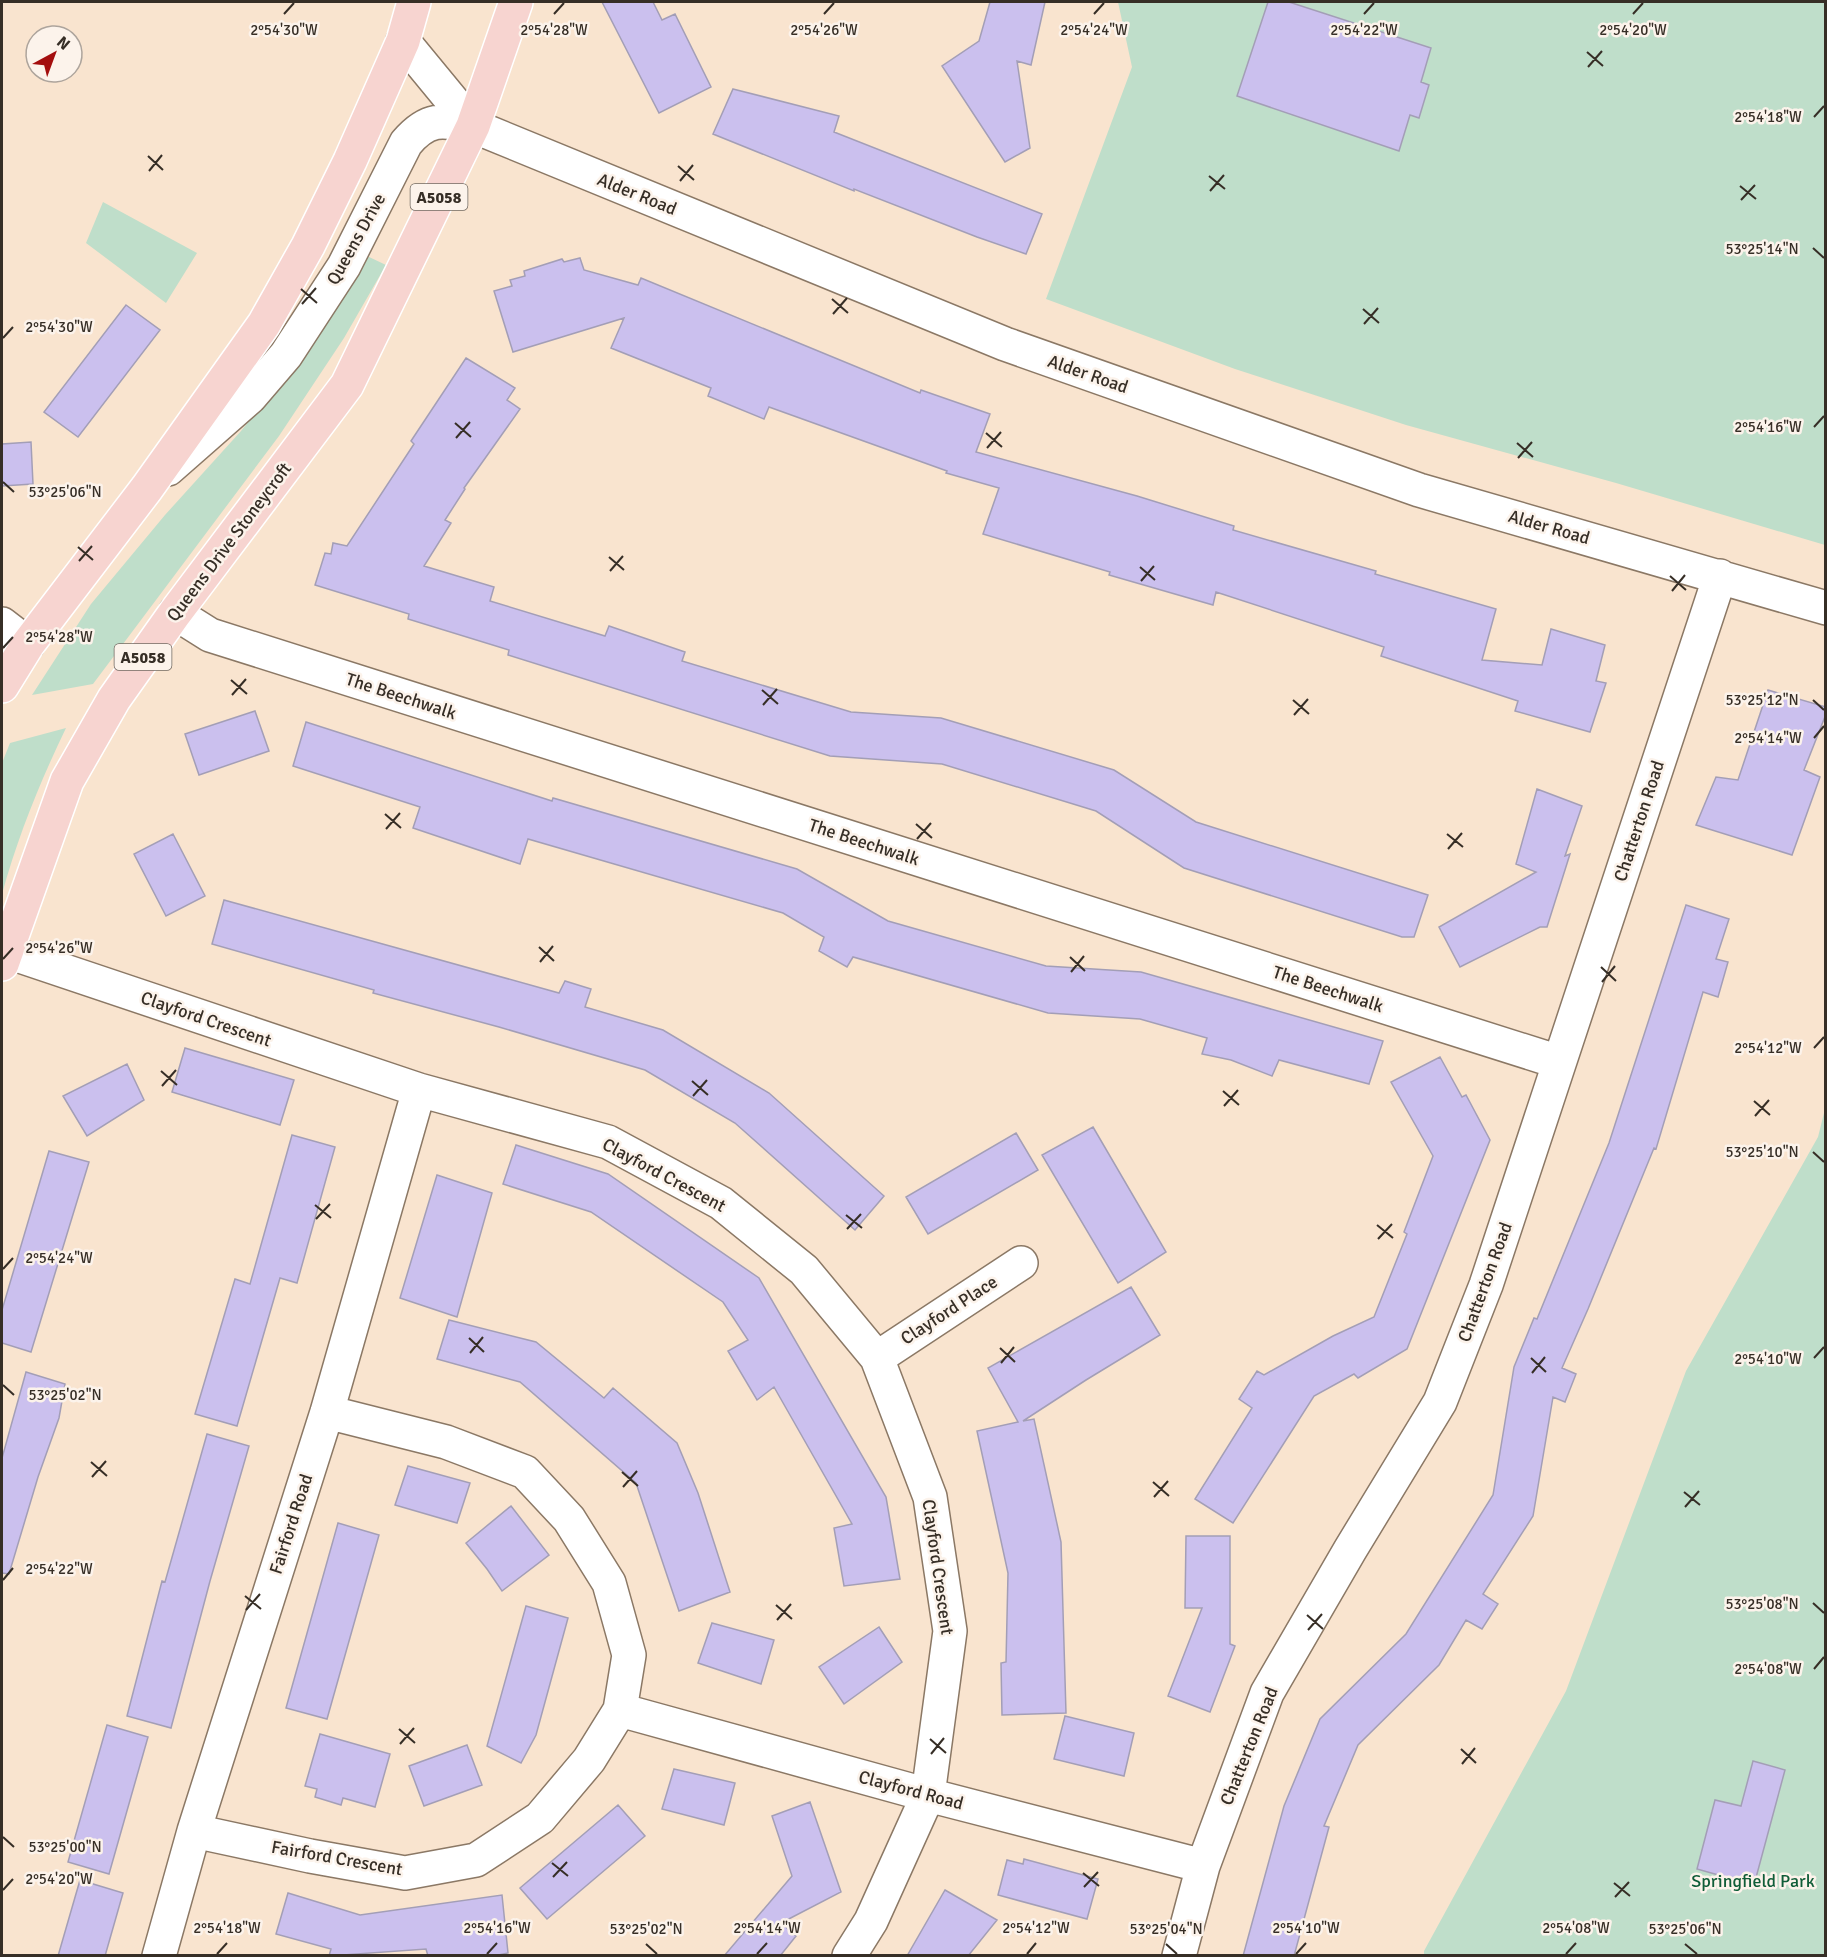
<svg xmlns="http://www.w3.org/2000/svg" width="1827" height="1957" font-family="Signika,sans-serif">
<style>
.green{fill:#bfdeca}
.building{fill:#cbc0ee;stroke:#a39eb6;stroke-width:1.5}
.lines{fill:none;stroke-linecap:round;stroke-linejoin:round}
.minor-casing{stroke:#8b7865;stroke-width:36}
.trunk-casing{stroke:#fff;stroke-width:36}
.minor{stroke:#fff;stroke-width:33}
.trunk{stroke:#f7d4d0;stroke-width:33}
.ticks{fill:none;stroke:#362e26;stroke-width:2}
.labels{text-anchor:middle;stroke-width:5;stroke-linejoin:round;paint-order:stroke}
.shield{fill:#fcf3eb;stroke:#716961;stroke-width:1.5}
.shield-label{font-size:16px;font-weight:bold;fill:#362e26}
.street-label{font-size:18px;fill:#362e26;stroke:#fcf3eb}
.park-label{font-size:18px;fill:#105d38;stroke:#fcf3eb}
.ticks-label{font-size:15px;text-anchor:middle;fill:#362e26;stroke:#fcf3eb;stroke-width:5;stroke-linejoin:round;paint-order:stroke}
</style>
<rect width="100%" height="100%" fill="#f9e4cf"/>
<path class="green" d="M1118,2h707v543l-209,-62 -210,-58 -171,-56 -189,-70 86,-232z
M103,202l94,51 -31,50 -80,-60z
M367,256l19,9 -42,73 -65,98 -186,248 -61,11 59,-91 74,-89 76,-84 62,-77z
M66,728c-26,54 -48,108 -64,166v-131l8,-20z
M1825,1109v846l-401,1v-5l142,-260 120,-320 132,-234z"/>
<path class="building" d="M602,2h51l9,18 13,-6 36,73 -52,26z
M990,2h55l-14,63 -14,-4 13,87 -25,14 -63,-96 37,-25z
M1268,2h21l142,46 -10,34 8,3 -10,33 -9,-3 -11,36 -162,-55z
M733,89l106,27 -5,16 208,82 -16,40 -49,-17 -123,-48v2l-141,-57z
M580,258l4,12 54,15 3,-7 279,115 1,-3 69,24 -14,38 161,44 97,30 -1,4 143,41 -1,3 121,35 -14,51 60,5 9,-36 54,16 -9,36 10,2 -16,49 -75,-21 3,-10 -137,-45 3,-9 -168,-55 -3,13 -104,-30 1,-3 -127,-38 16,-46 -53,-15 1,-2 -178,-64 -5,12 -56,-23 3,-8 -100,-40 13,-30 -111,34 -19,-61 18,-5 -2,-6 15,-4 -1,-5 38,-12 2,3z
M126,305l34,25 -82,107 -34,-25z
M466,358l49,30 -8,12 13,9 -56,79 1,1 -20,31 6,3 -27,43 70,21 -4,14 115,35 4,-10 76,26 -3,9 169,51 90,6 173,52 82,52 232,73 -14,42h-12l-218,-69 -88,-57 -154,-47 -112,-8 -322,-101 1,-5 -101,-31 1,-5 -94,-29 10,-32 6,1 2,-11 14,3 67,-102 -3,-3z
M31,442l2,42 -31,2v-42z
M1768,690l58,17v7l-22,56 16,7 -28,78 -96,-30 20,-48 22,3z
M255,711l14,40 -70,24 -14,-41z
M306,722l246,79 1,-3 244,71 91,52 158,45 95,6 242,69 -14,43 -90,-24 -7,16 -41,-16 -29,-6 5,-16 -67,-19 -92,-6 -195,-56 -6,10 -28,-16 5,-14 -41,-24 -255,-74 -8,25 -107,-36 7,-21 -127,-41z
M1537,789l45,17 -17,50 5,-2 -23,73h-7l-80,40 -21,-40 97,-55 -20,-8z
M173,834l32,62 -39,20 -32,-62z
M224,900l335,93 6,-12 26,8 -6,18 78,23 106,63 115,103 -29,34 -120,-107 -90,-53 -146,-43 -126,-34 1,-3 -162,-46z
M1686,905l43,14 -13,40 12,3 -10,35 -15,-5 -47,157 -2,-1 -66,161 -26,59 14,6 -11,28 -12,-5 -20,119 -50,78 15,10 -16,25 -16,-9 -27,45 -81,80 -34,81 5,1 -35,129h-51l41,-150 36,-87 86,-85 87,-139 21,-128 20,-49 3,1 72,-176z
M185,1048l109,32 -14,45 -108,-33z
M1440,1057l22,40 4,-2 24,45 -83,209 -49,29 -4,-4 -40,22 -81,127 -38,-24 57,-91 -13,-9 18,-28 7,4 69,-39 41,-19 33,-83 -3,-2 29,-76 -42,-74z
M127,1064l17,36 -57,36 -24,-40z
M1093,1127l73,125 -48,31 -76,-128z
M1016,1133l22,37 -110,64 -22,-37z
M292,1135l43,12 -38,136 -17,-5 -43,148 -42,-12 40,-135 15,5z
M516,1145l92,29 151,104 127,219 14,82 -56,7 -10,-58 18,-4 -78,-137 -17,13 -29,-49 20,-11 -25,-38 -132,-90 -88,-28z
M49,1151l40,11 -58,190 -29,-9v-33z
M437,1175l55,18 -35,124 -57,-19z
M1131,1287l29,48 -74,45 -63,41 11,-2 27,123 5,171 -64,2 -1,-52 5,-1 2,-89 -31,-142 41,-9 -30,-54z
M449,1320l87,22 68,56 9,-10 64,55 21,50 32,99 -51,19 -43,-128 -116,-101 -83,-23z
M26,1372l39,12 -6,34 -21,59 -29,97 -7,-1v-115z
M207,1434l42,12 -39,135 -39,147 -44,-12 35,-135 3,1z
M408,1466l62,17 -13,40 -62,-18z
M511,1506l38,49 -47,36 -15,-22 -21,-26z
M338,1523l41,12 -52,184 -41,-11z
M1186,1536h44v108l5,2 -25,66 -42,-16 34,-88h-17z
M526,1606l42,12 -32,117 -15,28 -34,-17z
M712,1623l62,17 -13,44 -63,-21z
M879,1627l23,35 -58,42 -25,-37z
M1065,1716l69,17 -10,43 -70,-17z
M107,1725l41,12 -39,137 -41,-12z
M320,1734l70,20 -15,53 -32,-9 -2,7 -26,-8 2,-8 -12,-3z
M467,1745l15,40 -58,21 -15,-40z
M1753,1761l32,9 -31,115 -57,-16 18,-69 26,6z
M674,1769l61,14 -11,42 -62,-16z
M810,1802l31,90 -60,31 15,13 -16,20h-56l68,-80 -20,-60z
M618,1805l27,31 -98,83 -27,-31z
M1024,1859l74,20 -11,40 -89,-24 9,-35 16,4z
M80,1880l43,13 -18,63h-47z
M945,1890l52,30 -29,36h-61z
M288,1893l72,22 142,-20 6,58 -14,3h-66l-2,-7 -97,7 2,-7 -55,-15z"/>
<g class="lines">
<defs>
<path id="minor" d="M403,41l70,85 532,218 414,146 407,118
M168,469l82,-72 36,-42 58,-89 62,-123c22,-26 36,-23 67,-17
M175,613l35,22 1349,427
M2,624l26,20
M5,951l414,139 189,52 113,61 83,67 73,88 53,139 20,134 -22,164 -57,126 -22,35
M877,1358l144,-95
M620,1710l308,85 275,71
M194,1831l116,25 95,17 71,-13 64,-42 49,-58 31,-50 9,-55 -20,-72 -40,-64 -44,-47 -79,-30 -119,-30
M159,1956l35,-125 133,-419 92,-322
M1179,1956l24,-90 64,-173 83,-143 90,-148 46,-117 234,-709"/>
<path id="trunk" d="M2,686l26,-42 119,-156 117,-164 44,-78 42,-85 53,-120 11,-39
M2,964l65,-183 47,-82 61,-86 172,-228 126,-259 43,-124"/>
</defs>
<use href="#minor" class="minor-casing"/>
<use href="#trunk" class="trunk-casing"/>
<use href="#minor" class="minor"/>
<use href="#trunk" class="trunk"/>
</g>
<path class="ticks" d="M284,14l10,-11M554,14l10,-11M824,14l10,-11M1094,14l10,-11M1364,14l10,-11M1633,14l10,-11M1587,52l16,14M1588,67l14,-16M1814,117l10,-11M148,156l15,14M678,166l16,14M149,171l13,-16M1209,176l16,13M680,181l13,-16M1740,186l16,13M1210,191l14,-16M1741,200l14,-15M1813,248l11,10M301,289l16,14M832,299l16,14M302,304l14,-16M1363,309l16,14M833,314l14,-16M1364,324l14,-16M3,338l10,-11M455,423l16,14M1814,427l10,-11M986,433l16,14M456,438l14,-16M1517,443l16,14M987,448l14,-16M1518,458l14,-16M3,482l11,10M78,547l15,13M609,557l15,13M79,561l13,-15M1140,567l15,13M610,571l13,-15M1670,576l16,14M1141,581l13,-15M1672,591l13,-16M3,648l10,-11M231,680l16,14M762,690l16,14M232,695l14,-16M1293,700l16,14M1813,700l11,10M763,705l14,-16M1294,715l14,-16M1814,738l10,-12M385,814l16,14M916,824l16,14M386,829l14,-16M1447,834l16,13M917,839l14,-16M1448,849l14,-16M539,947l15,14M1070,957l15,14M3,959l10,-11M540,962l13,-16M1601,967l15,14M1071,972l13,-16M1602,982l13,-16M1814,1048l10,-11M161,1071l16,14M692,1081l16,14M162,1086l14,-16M1223,1091l16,14M693,1096l14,-16M1754,1101l16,14M1224,1106l14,-16M1755,1116l14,-16M1813,1152l11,10M315,1205l16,13M846,1215l16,13M316,1219l14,-15M1377,1225l16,13M847,1229l14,-15M1378,1239l14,-15M3,1269l10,-11M469,1338l15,14M1000,1348l15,14M470,1353l13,-16M1531,1358l15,14M1814,1358l10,-11M1001,1363l13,-16M1532,1373l13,-16M3,1385l11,10M91,1462l16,14M622,1472l16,14M92,1477l14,-16M1153,1482l16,14M623,1487l14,-16M1684,1492l16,13M1154,1497l14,-16M1685,1507l14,-16M3,1580l10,-12M245,1596l16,13M1813,1603l11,10M776,1605l16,14M246,1610l14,-16M1307,1615l16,14M777,1620l14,-16M1308,1630l14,-16M1814,1669l10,-12M399,1729l16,14M930,1739l16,14M400,1744l14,-16M1461,1749l15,14M931,1754l13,-16M1462,1764l13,-16M3,1837l11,10M552,1863l16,13M1083,1873l16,13M553,1877l14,-15M1614,1883l16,13M1084,1887l14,-15M3,1890l10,-11M1615,1897l14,-15M646,1944l11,10M1166,1944l11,10M1685,1944l12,10M217,1954l10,-11M487,1954l10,-11M757,1954l10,-11M1027,1954l9,-11M1296,1954l10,-11M1566,1954l10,-11"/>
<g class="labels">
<g class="shield">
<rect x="410.5" y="184" width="57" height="26" rx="4.5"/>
<rect x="114.5" y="644" width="57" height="26" rx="4.5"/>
</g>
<g class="shield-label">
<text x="439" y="203">A5058</text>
<text x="143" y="663">A5058</text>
</g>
<g class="street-label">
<text transform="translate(637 194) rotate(22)" y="6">Alder Road</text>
<text transform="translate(356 239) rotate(-61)" y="6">Queens Drive</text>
<text transform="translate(1088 374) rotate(19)" y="6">Alder Road</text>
<text transform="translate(1549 527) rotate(16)" y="6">Alder Road</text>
<text transform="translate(229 542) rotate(-53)" y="6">Queens Drive Stoneycroft</text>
<text transform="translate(401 696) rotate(18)" y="6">The Beechwalk</text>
<text transform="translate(1639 821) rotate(-72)" y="6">Chatterton Road</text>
<text transform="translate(864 842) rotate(18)" y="6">The Beechwalk</text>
<text transform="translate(1328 989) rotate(18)" y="6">The Beechwalk</text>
<text transform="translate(206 1019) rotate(19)" y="6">Clayford Crescent</text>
<text transform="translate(664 1175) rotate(28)" y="6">Clayford Crescent</text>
<text transform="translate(1485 1282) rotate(-70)" y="6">Chatterton Road</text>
<text transform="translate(949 1310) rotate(-33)" y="6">Clayford Place</text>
<text transform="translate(291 1524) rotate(-72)" y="6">Fairford Road</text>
<text transform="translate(938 1567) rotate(82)" y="6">Clayford Crescent</text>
<text transform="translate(1249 1746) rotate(-68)" y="6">Chatterton Road</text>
<text transform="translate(911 1790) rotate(15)" y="6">Clayford Road</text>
<text transform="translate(337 1858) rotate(10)" y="6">Fairford Crescent</text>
</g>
<g class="park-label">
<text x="1753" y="1887">Springfield Park</text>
</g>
</g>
<g class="ticks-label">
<text x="284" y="35">2°54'30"W</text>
<text x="554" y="35">2°54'28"W</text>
<text x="824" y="35">2°54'26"W</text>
<text x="1094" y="35">2°54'24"W</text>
<text x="1364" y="35">2°54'22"W</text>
<text x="1633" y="35">2°54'20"W</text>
<text x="1768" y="122">2°54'18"W</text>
<text x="1762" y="254">53°25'14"N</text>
<text x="59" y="332">2°54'30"W</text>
<text x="1768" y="432">2°54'16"W</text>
<text x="65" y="497">53°25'06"N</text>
<text x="59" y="642">2°54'28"W</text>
<text x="1762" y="705">53°25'12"N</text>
<text x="1768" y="743">2°54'14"W</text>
<text x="59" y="953">2°54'26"W</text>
<text x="1768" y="1053">2°54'12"W</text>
<text x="1762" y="1157">53°25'10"N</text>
<text x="59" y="1263">2°54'24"W</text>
<text x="1768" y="1364">2°54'10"W</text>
<text x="65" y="1400">53°25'02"N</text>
<text x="59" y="1574">2°54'22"W</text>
<text x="1762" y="1609">53°25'08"N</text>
<text x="1768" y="1674">2°54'08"W</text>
<text x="65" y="1852">53°25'00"N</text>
<text x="59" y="1884">2°54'20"W</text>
<text x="227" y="1933">2°54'18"W</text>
<text x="497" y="1933">2°54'16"W</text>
<text x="767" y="1933">2°54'14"W</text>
<text x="1036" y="1933">2°54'12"W</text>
<text x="1306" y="1933">2°54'10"W</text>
<text x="1576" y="1933">2°54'08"W</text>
<text x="646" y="1934">53°25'02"N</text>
<text x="1166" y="1934">53°25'04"N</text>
<text x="1685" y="1934">53°25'06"N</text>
</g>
<rect width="1827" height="1957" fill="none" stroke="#362e26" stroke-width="6"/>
<g transform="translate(54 54) rotate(41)"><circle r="28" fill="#fcf3eb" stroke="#ada49c" stroke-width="1.5"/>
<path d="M0-4.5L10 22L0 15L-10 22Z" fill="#a40e0e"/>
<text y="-9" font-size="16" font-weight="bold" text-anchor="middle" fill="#362e26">N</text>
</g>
</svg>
